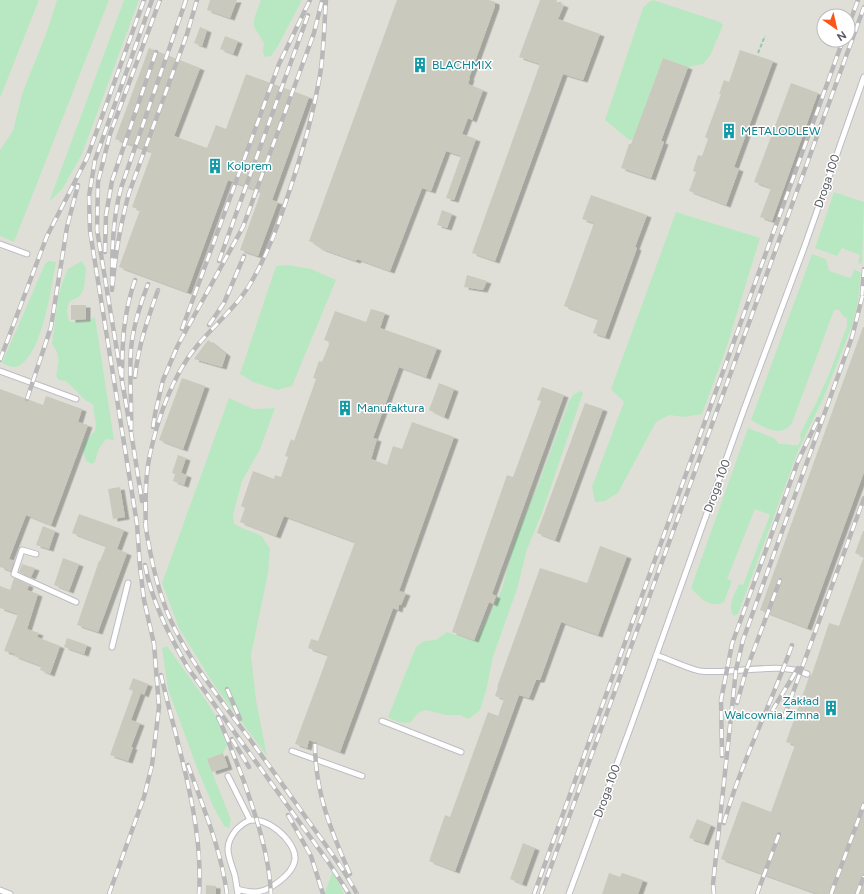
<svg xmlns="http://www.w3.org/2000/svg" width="864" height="894" font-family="Figtree,sans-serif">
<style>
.industrial{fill:#e0dfd7;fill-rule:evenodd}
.green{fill:#b8e8c1}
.building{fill:#cac9be;filter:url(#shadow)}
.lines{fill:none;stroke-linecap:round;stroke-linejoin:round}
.service-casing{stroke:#bcbdc5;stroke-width:7}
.path{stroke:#91caac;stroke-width:2;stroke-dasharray:4 2;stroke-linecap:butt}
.service{stroke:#fff;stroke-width:5}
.rail-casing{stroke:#b8b8b9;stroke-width:4.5}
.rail{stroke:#fff;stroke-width:3;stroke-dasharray:9;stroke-linecap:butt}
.labels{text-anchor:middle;stroke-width:3;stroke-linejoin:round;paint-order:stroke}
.culture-label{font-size:12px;fill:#0d838f;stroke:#fff;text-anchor:start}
.street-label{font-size:12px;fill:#585a62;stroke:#fff}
</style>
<defs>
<filter id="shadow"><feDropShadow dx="4.5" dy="2.5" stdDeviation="0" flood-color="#0004"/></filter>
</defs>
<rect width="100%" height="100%" fill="#ededdf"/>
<path class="industrial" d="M0,0h864v894h-864zM824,16h24v24h-24z"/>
<path class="green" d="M0,0h39l-39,98z
M57,0h52l-95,242 -14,-6v-86l13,-19 9,-37 24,-60z
M124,0h15l-57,154 -19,34 -14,14z
M261,0h41l-23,44 -8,12 -6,1 -2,-5 1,-9 -10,-16v-8z
M653,0l67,22 3,3 -13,31 -7,8 -15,3 -25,-9 -30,82 -5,-1 -23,-19 38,-112 6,-6z
M834,192l30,10 -2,62 -4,-1 2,-8 -18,-7 -5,8 -22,-8z
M676,212l84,26 -35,114 -23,62 -17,3 -16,-2 -13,7 -38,71 -13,8 -10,1 -3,-15 32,-85 -13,-13z
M812,254l14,5 3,12 22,7 3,-9 7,4 -3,29 -6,24 -28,71 -26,54 -60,163 -4,2c-8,-9 1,-23 5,-32l4,1 27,-70 -15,-6 -28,70 5,2 -8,21c-14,7 -24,-4 -33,-14l57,-160 26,10 5,6c7,-1 12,2 19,1l3,-5 -1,-6 17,-33 12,-27 18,-48v-8l-3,-1 -5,-7h-5l-42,113c-11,16 -28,4 -41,-3z
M48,261l8,1c-5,26 -13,90 -37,104 -6,3 -12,-1 -17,-3l43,-99z
M82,261l4,7 -2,20 -4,8 -11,6 -2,8 2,12 20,-1 6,-4 19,123 -8,-1 -8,11 -3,12 -3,2 -6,-3c-4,-13 -4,-16 5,-26 0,0 4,-4 4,-5 3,-8 -3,-17 -1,-25l-9,-5 -19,-19 -7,-1 -3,-4c3,-14 5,-20 -4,-32l6,-47 6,-19 4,-9z
M287,265l24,4 25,11 -44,106 -15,4 -24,-8 -13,-8 36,-108z
M580,391l3,2 -41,120 -15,36 -9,37 -25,71 -7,34 -6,19 -11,9 -10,-4h-13l-20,-5 -8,3 -7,9c-9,2 -15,0 -23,-5l28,-70 8,-6 12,-1 11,-8 29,10 26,-53 12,-46 25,-61 30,-81 4,-6z
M229,398l24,11 22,-1 -15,41 -18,32 -9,34 1,9 13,6 15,6 8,13 -2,24 -17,82 5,45 11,56 -53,-71 -35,-57 -17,-45z
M167,646l38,53 10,16 12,30 -4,8 -16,6 24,61 -2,8 -5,-2 -11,-20 -16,-38 -29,-79 -6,-41z
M333,871l11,23h-19v-2z"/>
<path class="building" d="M210,0h27l-7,18 -23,-8z
M397,0h92l6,2v4l-26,72h1l-2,6 15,6 -11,30 -4,-2 -6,16 14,5 -22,61 -8,-2 15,-42 -15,-5 -15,40 -9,-3 -32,83 -33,-12 -1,2 -34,-12 -6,-3 1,-2 -8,-3z
M540,0h17l-1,2 8,3 -6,14 42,15 -17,46 -20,-6 -68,187 -23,-8 68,-189 -21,-7z
M200,27l7,3 -5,16 -8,-3z
M225,36l13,5 -5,13 -13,-5z
M149,48l51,20 -26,68 33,12 9,-23 10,4 20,-55 63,23 -37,103 6,2 -20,54 -18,-6 21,-58 -33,-12 -41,112 -68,-25 21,-57 -8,-3 20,-55 -37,-13z
M740,50l33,11 -39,106 5,2 -13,36 -37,-14 7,-19 -3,-1 5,-16 4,1 6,-17 -3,-2 16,-43h-2l5,-14 5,2z
M663,58l25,9 -27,74 3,1 -13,36 -30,-10 8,-24h2z
M791,83l27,10 -46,128 -12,-4 11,-29 -17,-6z
M591,195l56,20 -12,32 2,1 -32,89 -12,-4 5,-14 -34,-13 30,-83 -12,-4z
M442,210l10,4 -5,14 -10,-3z
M467,275l20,6 -4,9 -19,-3z
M71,305h15v14l-15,1z
M371,309l14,4 -5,15 57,20 -11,29 -27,-10 -26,71 4,1 -6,20 16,6 6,-19 9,3 10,-27 42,15 -55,154 7,2 -5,12h-2l-1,5 -5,-2 -53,144 -31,-12 -2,8 -12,-4 33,-89 -20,-7 3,-9 7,2 37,-99 -71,-26 -8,20 -36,-14 5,-14 -4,-2 12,-35 21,8 1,-4 6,2 7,-20 -3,-1 6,-17 3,2 22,-62 -3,-1 6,-17 3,1 8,-20 -6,-2 11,-29 31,11z
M863,327h1v145l-57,156 -47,-18z
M208,340l18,14 -4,13 -28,-8z
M182,378l23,8 -22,63 -24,-9z
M439,383l15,6 -10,28 -15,-7z
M542,387l22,8 -72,199 4,2 -3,8 -4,-2 -15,38 -22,-8 55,-157 6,2 28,-76 -4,-1z
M0,389l43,16 3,-9 36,13 -4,13 10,3 -37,100 -25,-10 -17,44 5,2 -3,10 -11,-4z
M585,403l18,6 -48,131 -18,-7z
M178,455l8,3 -5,15 6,2 -3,10 -11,-4 2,-7 -3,-1z
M120,487l5,30 -12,2 -5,-30z
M79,514l45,16 -7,19 10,4 -29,79 -21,-7 22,-64h1l6,-15 -34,-13z
M43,526l12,5 -6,18 -13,-4z
M863,531h1v26l-9,-4z
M600,546l27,10 -29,79 -37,-13 -21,58h-4l-7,18 -10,-3 -64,176 -26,-10 16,-46 5,2 38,-105 10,4 6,-17 -9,-3 3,-9h-1l43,-119 47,15z
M63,558l16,6 -10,27 -15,-6z
M863,559h1v335h-46l-97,-35 21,-58 29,11 24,-67 -9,-3 23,-65 3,-3 17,-51 10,3z
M22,564l13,4 -4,9 -12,-5z
M14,578l15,7 -2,5 11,4 -11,35 12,4 -2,4 23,9 -10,28 -10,-4 1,-4 -27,-10 1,-2 -11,-3 14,-37 -18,-6v-22l10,4z
M67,638l20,7 -3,9 -20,-7z
M133,678l15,6 -4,11 -3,-2 -10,27 9,3 -9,24h2l-5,14 -18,-6 23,-64 -4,-2z
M223,753l5,14 -16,5 -5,-13z
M697,819l14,6 -7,18 -15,-5z
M523,843l12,5 -13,36 -12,-5z
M609,873l11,4 2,-4 21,7 -5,14h-36z
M206,885l10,1v8h-10z"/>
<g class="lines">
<defs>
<path id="service" d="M0,244l27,10
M0,371l76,28
M36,554l-14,-4 -8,24 62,28
M112,647l16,-64
M656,655c12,4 33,14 44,16 31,4 79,-10 107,3
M382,721l79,31
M292,751l70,25
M228,776l22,44
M237,889c16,5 27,4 40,-6 7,-5 17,-14 18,-24 1,-18 -29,-44 -47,-38 -5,2 -8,5 -12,9 -4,5 -8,12 -8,19 0,9 5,19 7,27 1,6 2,12 3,18
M0,890l10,4
M569,894l62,-168 112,-314 61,-164 60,-171"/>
</defs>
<use href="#service" class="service-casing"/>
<path class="path" d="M758,53l7,-17"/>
<use href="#service" class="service"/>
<defs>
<path id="rail" d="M186,0l-65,188c-9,33 -9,67 -9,102 3,-33 8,-65 17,-97l58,-159 10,-34
M848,27l10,-27
M105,252l1,-37 6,-34 44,-129
M219,261l89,-246
M135,280c-12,35 -13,64 -13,101l-25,-151 1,-48 12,-48 50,-134
M862,295l2,-26
M209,325l15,-22 20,-47
M182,329l97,-265 31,-64
M0,360l47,-124 40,-78 57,-158
M135,377c3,-30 13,-59 23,-87
M122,381l9,51c1,-27 -2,-55 0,-83 2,-22 9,-44 17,-65
M27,399l24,-72 16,-100 11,-42
M153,427l2,-13 8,-34 15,-35 65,-118 71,-194 8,-32
M131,432l11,69
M145,523c6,37 14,77 32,110 16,31 37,58 57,85 25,33 49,67 73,101 17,24 36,48 50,75
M146,529c-1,-24 -1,-52 4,-75 8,-36 23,-80 47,-108 18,-22 42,-41 56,-67 16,-28 26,-56 36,-87 13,-38 24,-77 31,-117 4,-24 4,-50 6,-75
M145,565c7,37 24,70 43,103l141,195 20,31
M161,675c16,70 43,147 38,219
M227,689l13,30
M737,703l9,-32 34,-91
M772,711l26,-43
M218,717c9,20 17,41 25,62 13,37 26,75 28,115
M784,717l80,-219
M232,739l17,28
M315,744c0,48 16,87 35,130
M722,756l-1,-56 11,-56 66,-183 20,-42
M188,765c15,42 33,84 39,129
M288,815l23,41 12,38
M724,823c17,-61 47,-118 68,-178
M109,894l35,-97 8,-32 7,-58 -5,-63 -10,-44 -4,-33 -3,-43 -47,-293 -1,-35 6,-36 57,-160
M534,894l309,-854
M541,894l323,-887
M714,894l-1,-10 20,-186 3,-28 7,-30 109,-303 12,-47
M757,894l22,-60
M831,894l33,-90
M857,894l7,-18"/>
</defs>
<use href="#rail" class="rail-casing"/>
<use href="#rail" class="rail"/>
</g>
<defs>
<symbol id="building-bare" viewBox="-9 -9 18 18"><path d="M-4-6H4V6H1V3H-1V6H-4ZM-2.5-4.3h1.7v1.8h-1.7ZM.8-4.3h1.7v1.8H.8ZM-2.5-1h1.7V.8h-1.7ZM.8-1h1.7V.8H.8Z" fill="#0f9aa8" stroke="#fff" stroke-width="2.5" paint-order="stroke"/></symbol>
</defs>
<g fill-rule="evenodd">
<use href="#building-bare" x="409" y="54" width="22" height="22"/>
<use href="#building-bare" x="718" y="120" width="22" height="22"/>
<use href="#building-bare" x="204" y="155" width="22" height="22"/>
<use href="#building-bare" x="334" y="397" width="22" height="22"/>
<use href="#building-bare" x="820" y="697" width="22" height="22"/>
</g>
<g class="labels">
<g class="culture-label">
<text x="432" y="69">BLACHMIX</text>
<text x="741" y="135">METALODLEW</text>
<text x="227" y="170">Kolprem</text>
<text x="357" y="412">Manufaktura</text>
<text x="819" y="705" text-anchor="end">Zakład<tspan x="819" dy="14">Walcownia Zimna</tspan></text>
</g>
<g class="street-label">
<text transform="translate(827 181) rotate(-71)" y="4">Droga 100</text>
<text transform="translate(717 486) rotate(-70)" y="4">Droga 100</text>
<text transform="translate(607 791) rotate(-70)" y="4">Droga 100</text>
</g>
</g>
<g transform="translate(836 28) rotate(146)"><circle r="19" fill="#ffffff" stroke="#bcbdc0"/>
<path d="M0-3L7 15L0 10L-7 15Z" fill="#fb5517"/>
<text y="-6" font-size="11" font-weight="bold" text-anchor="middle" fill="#585a62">N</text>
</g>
</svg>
